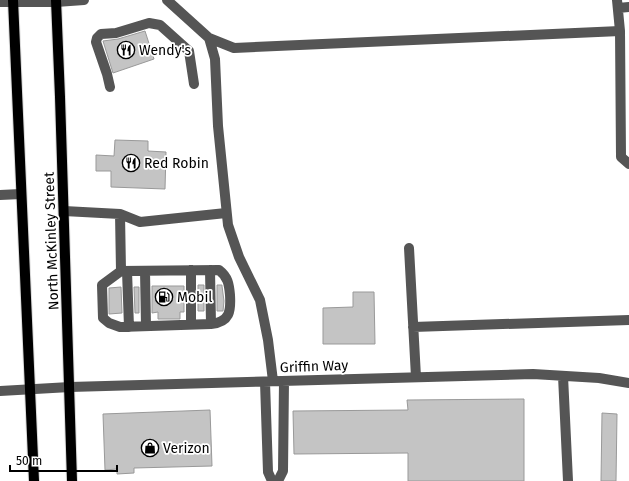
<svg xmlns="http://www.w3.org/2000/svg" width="629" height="481" font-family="'Fira Sans',sans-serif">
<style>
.building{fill:#c4c4c4;stroke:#999}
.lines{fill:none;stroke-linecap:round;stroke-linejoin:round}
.major-casing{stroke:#dbdbdb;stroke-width:12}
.minor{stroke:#555;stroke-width:10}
.major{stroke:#000;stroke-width:10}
.labels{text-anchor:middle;stroke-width:3.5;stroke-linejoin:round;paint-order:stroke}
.poi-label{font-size:14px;fill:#000;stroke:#fff;text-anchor:start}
.street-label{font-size:14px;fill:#000;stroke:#fff}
</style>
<rect width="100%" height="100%" fill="#fff"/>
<path class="building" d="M145,31l9,28 -41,14 -10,-32 15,-2z
M115,140l33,1v10l18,1 -1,37 -54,-2v-16h-15v-16l18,1z
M198,285h6v26h-6z
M217,285h5v1l2,15 -1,10h-6z
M152,286h32v26h-4v7h-22v-7l-6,1z
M121,287l1,26 -13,1v-26z
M134,287h5v26h-4z
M353,292h21l1,52h-52v-36l30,-1z
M524,399v82h-116v-28l-114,1 -1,-43 115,-1 -1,-10z
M210,410l2,56 -78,2v5l-17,1v-5l-12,1 -2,-56z
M602,413l15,1 -1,67h-15z"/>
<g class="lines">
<defs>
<path id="major" d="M13,0l21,481
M56,0l4,97 12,384"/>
</defs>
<use href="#major" class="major-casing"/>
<path class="minor" d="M167,0l42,38 25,10 386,-17
M617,0l3,31 1,126 8,7
M0,2h56l28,-2
M618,8l11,-1
M209,38l6,21 3,67 10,99 11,32 21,43 8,40 5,41
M110,87l-3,-13 -11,-32 1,-4 4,-4 15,-1 33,-10 11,2 29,26 5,33
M0,195l21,-1
M64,211l56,3 20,8 86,-9
M120,214l1,57 -19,14 1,33 6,5 11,4 91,-3c19,-2 20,-13 19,-29 -1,-11 -2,-18 -11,-25l-98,1
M409,248l7,129
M191,270v54
M210,270l1,54
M127,271l2,56
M145,271l1,55
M413,327l216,-7
M563,376l5,105
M265,382l3,90 4,9
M0,391l70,-4 463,-13 66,4 30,5
M278,481l5,-10 1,-90"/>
<use href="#major" class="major"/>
</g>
<defs>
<symbol id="restaurant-ring" viewBox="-11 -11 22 22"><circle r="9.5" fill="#fff" stroke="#000" stroke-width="1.5"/><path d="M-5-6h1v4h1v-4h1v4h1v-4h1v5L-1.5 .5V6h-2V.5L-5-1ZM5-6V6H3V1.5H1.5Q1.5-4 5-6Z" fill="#000"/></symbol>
<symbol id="fuel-ring" viewBox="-11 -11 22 22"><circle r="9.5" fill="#fff" stroke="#000" stroke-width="1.5"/><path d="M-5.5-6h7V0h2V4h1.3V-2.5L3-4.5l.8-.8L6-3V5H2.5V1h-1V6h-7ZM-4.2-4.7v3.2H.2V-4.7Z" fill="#000"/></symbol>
<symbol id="shop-ring" viewBox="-11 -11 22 22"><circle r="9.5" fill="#fff" stroke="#000" stroke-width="1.5"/><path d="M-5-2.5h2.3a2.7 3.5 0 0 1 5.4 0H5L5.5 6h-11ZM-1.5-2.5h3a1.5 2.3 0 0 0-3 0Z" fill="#000"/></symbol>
</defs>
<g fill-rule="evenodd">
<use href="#restaurant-ring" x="116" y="40" width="20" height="20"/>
<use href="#restaurant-ring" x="121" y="153" width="20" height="20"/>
<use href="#fuel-ring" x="154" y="287" width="20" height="20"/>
<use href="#shop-ring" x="140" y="438" width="20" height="20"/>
</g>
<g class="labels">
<g class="poi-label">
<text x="139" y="55">Wendy's</text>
<text x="144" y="168">Red Robin</text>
<text x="177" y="302">Mobil</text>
<text x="163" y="453">Verizon</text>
</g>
<g class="street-label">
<text transform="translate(51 241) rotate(-92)" y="5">North McKinley Street</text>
<text transform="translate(314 366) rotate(-2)" y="5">Griffin Way</text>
</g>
</g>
<path d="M10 465v6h107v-6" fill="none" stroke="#000000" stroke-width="2"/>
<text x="16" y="465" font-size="12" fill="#000000" stroke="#ffffff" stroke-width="3" paint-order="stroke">50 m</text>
</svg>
